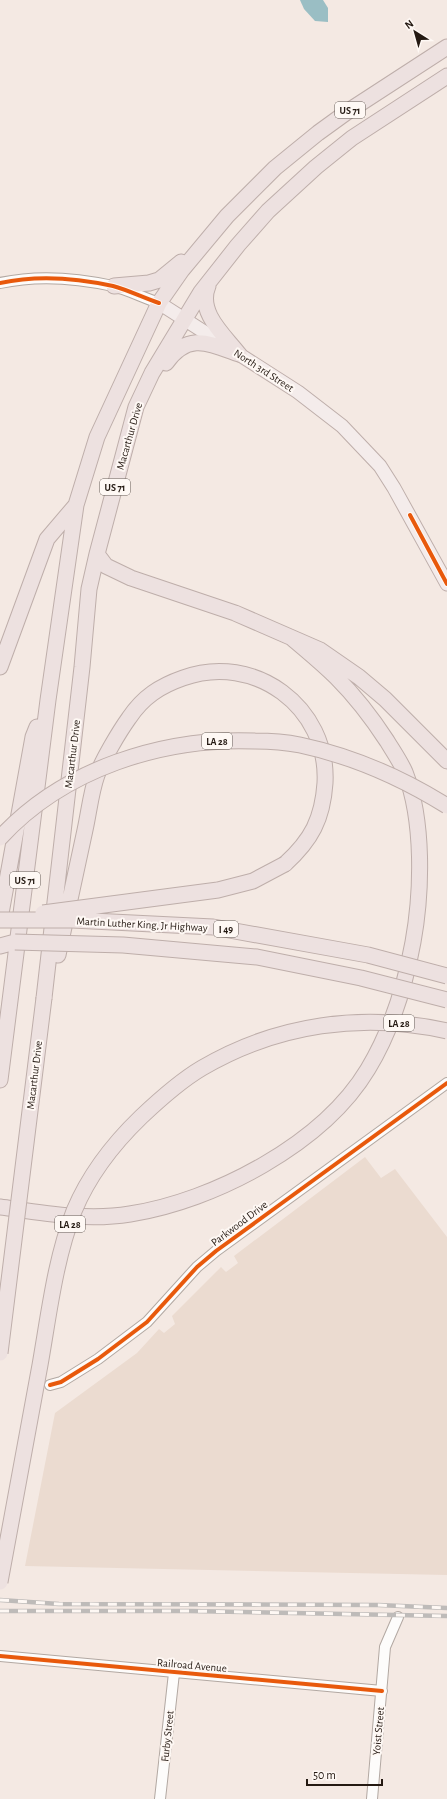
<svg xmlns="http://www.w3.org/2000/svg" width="447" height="1799" font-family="'Alegreya Sans',sans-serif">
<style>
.industrial{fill:#ebdbd0}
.water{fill:#9abec4}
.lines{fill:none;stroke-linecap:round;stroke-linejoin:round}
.minor-casing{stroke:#b2a8a2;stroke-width:12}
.major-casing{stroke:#beaeaa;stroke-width:15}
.highway-casing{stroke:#beaeaa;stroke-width:17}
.minor{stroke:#fdfcfb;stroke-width:10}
.major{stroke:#f4eceb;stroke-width:13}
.highway{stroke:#ede1e0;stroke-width:15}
.rail-casing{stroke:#bebbb9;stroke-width:4.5}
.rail{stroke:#fef8f4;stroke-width:3;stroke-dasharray:9;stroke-linecap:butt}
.highway-bridge-casing{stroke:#beaeaa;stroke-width:17;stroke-linecap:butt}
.highway-bridge{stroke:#ede1e0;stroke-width:15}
.cycleway-casing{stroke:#fef8f4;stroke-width:6}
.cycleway{stroke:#e8590c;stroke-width:4}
.labels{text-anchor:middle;stroke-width:4;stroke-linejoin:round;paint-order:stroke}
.shield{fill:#fef8f4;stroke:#655c56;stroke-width:1}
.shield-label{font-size:10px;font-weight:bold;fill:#241912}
.street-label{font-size:11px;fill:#241912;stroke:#fef8f4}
</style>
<rect width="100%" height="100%" fill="#f4e9e3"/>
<path class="industrial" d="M365,1157l16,21 14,-9 52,68v338l-422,-9 30,-153 82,-60 22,-24 5,4 11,-9 -3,-8 49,-49 5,5 12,-9 -4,-7z"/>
<path class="water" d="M300,0h23l5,8v14l-13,-1 -11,-12z"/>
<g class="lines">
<defs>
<path id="minor" d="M0,283c36,-8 77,-5 113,3 15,4 31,12 46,17
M50,1385l11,-3 37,-23 49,-37 50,-55 19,-16 231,-168
M0,1656l382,35
M160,1799l14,-126
M372,1799l13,-152 13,-30"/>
<path id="major" d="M159,303l139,89 44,34 38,40 14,22 53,96"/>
<path id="highway" d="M114,286l35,-3 10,-3 22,-18
M208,286c-11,26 16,49 30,67
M166,363c22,-31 42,-20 73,-9
M97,554l9,12 25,12 104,35 85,37 39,27 26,22 62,62
M0,667l47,-128 29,-34
M0,919l33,-182 4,-10
M0,946l15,-4
M58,955c9,-42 18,-83 27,-125 4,-18 6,-38 12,-55 6,-16 22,-43 32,-57 14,-21 31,-32 54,-40 71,-26 146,29 142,105 -1,15 -4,31 -11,45 -7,14 -18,26 -29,36
M44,998l38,-331 7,-78 8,-35 39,-147 16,-34 49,-81 37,-47 30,-34 48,-44 36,-29 95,-62
M0,1080l48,-380 28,-195 21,-68 62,-134 23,-33 45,-54 48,-48 43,-35 29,-21 100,-65
M0,1207c43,6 87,14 130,7 84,-13 193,-70 238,-145 23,-38 37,-83 45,-127 9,-50 11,-121 -8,-170 -5,-11 -12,-21 -18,-31 -15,-23 -32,-45 -51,-64 -14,-14 -29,-26 -44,-39"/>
</defs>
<use href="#minor" class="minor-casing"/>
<use href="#major" class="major-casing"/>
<use href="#highway" class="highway-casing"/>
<use href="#minor" class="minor"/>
<use href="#major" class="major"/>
<use href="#highway" class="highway"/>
<defs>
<path id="rail" d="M0,1600l59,4 319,1 69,3
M0,1611h189l258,5"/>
</defs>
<use href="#rail" class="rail-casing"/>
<use href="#rail" class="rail"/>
<defs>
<path id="highway-bridge" d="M0,838c63,-69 163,-101 255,-97 14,0 30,1 45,4 52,11 102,33 147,61
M43,913l175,-23 35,-9 32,-17
M0,920h72l141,7 155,28 79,21
M15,942l108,3 134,12 104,21 86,22
M0,1353l44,-355
M0,1582c13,-73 27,-145 40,-217 9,-51 15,-105 34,-154 15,-36 39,-67 67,-94 19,-18 39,-36 61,-49 75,-44 161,-56 245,-37"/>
</defs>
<use href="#highway-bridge" class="highway-bridge-casing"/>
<use href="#highway-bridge" class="highway-bridge"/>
<defs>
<path id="cycleway" d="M0,283c36,-8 77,-5 113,3 15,4 31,12 46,17
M410,515l37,69
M50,1385l11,-3 37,-23 49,-37 50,-55 19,-16 231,-168
M0,1656l382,35"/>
</defs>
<use href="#cycleway" class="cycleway-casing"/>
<use href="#cycleway" class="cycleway"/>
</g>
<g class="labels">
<g class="shield">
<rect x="335" y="102" width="30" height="16" rx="3"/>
<rect x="100" y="479" width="30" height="16" rx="3"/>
<rect x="202" y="733" width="30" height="16" rx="3"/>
<rect x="10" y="872" width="30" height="16" rx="3"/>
<rect x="214" y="921" width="24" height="16" rx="3"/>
<rect x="384" y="1015" width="30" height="16" rx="3"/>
<rect x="55" y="1216" width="30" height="16" rx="3"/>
</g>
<g class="shield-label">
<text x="350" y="114">US 71</text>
<text x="115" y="491">US 71</text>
<text x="217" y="745">LA 28</text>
<text x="25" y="884">US 71</text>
<text x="226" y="933">I 49</text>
<text x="399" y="1027">LA 28</text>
<text x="70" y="1228">LA 28</text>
</g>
<g class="street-label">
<text transform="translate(264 370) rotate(33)" y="4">North 3rd Street</text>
<text transform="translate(129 436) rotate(-74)" y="4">Macarthur Drive</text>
<text transform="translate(72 754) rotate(-83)" y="4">Macarthur Drive</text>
<text transform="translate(142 924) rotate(3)" y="4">Martin Luther King, Jr Highway</text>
<text transform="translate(34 1075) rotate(-83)" y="4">Macarthur Drive</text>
<text transform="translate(239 1223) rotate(-37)" y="4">Parkwood Drive</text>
<text transform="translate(192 1665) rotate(5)" y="4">Railroad Avenue</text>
<text transform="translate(378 1731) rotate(-85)" y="4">Yoist Street</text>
<text transform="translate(167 1736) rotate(-84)" y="4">Furby Street</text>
</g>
</g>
<g transform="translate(415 32) rotate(323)" stroke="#fef8f4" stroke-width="3" paint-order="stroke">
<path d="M0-3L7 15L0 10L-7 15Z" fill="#241912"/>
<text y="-6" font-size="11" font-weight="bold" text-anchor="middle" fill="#241912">N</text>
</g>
<path d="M307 1779v6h75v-6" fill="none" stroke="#241912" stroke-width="2"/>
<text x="313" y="1779" font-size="12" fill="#241912" stroke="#fef8f4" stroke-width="3" paint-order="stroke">50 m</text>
</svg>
